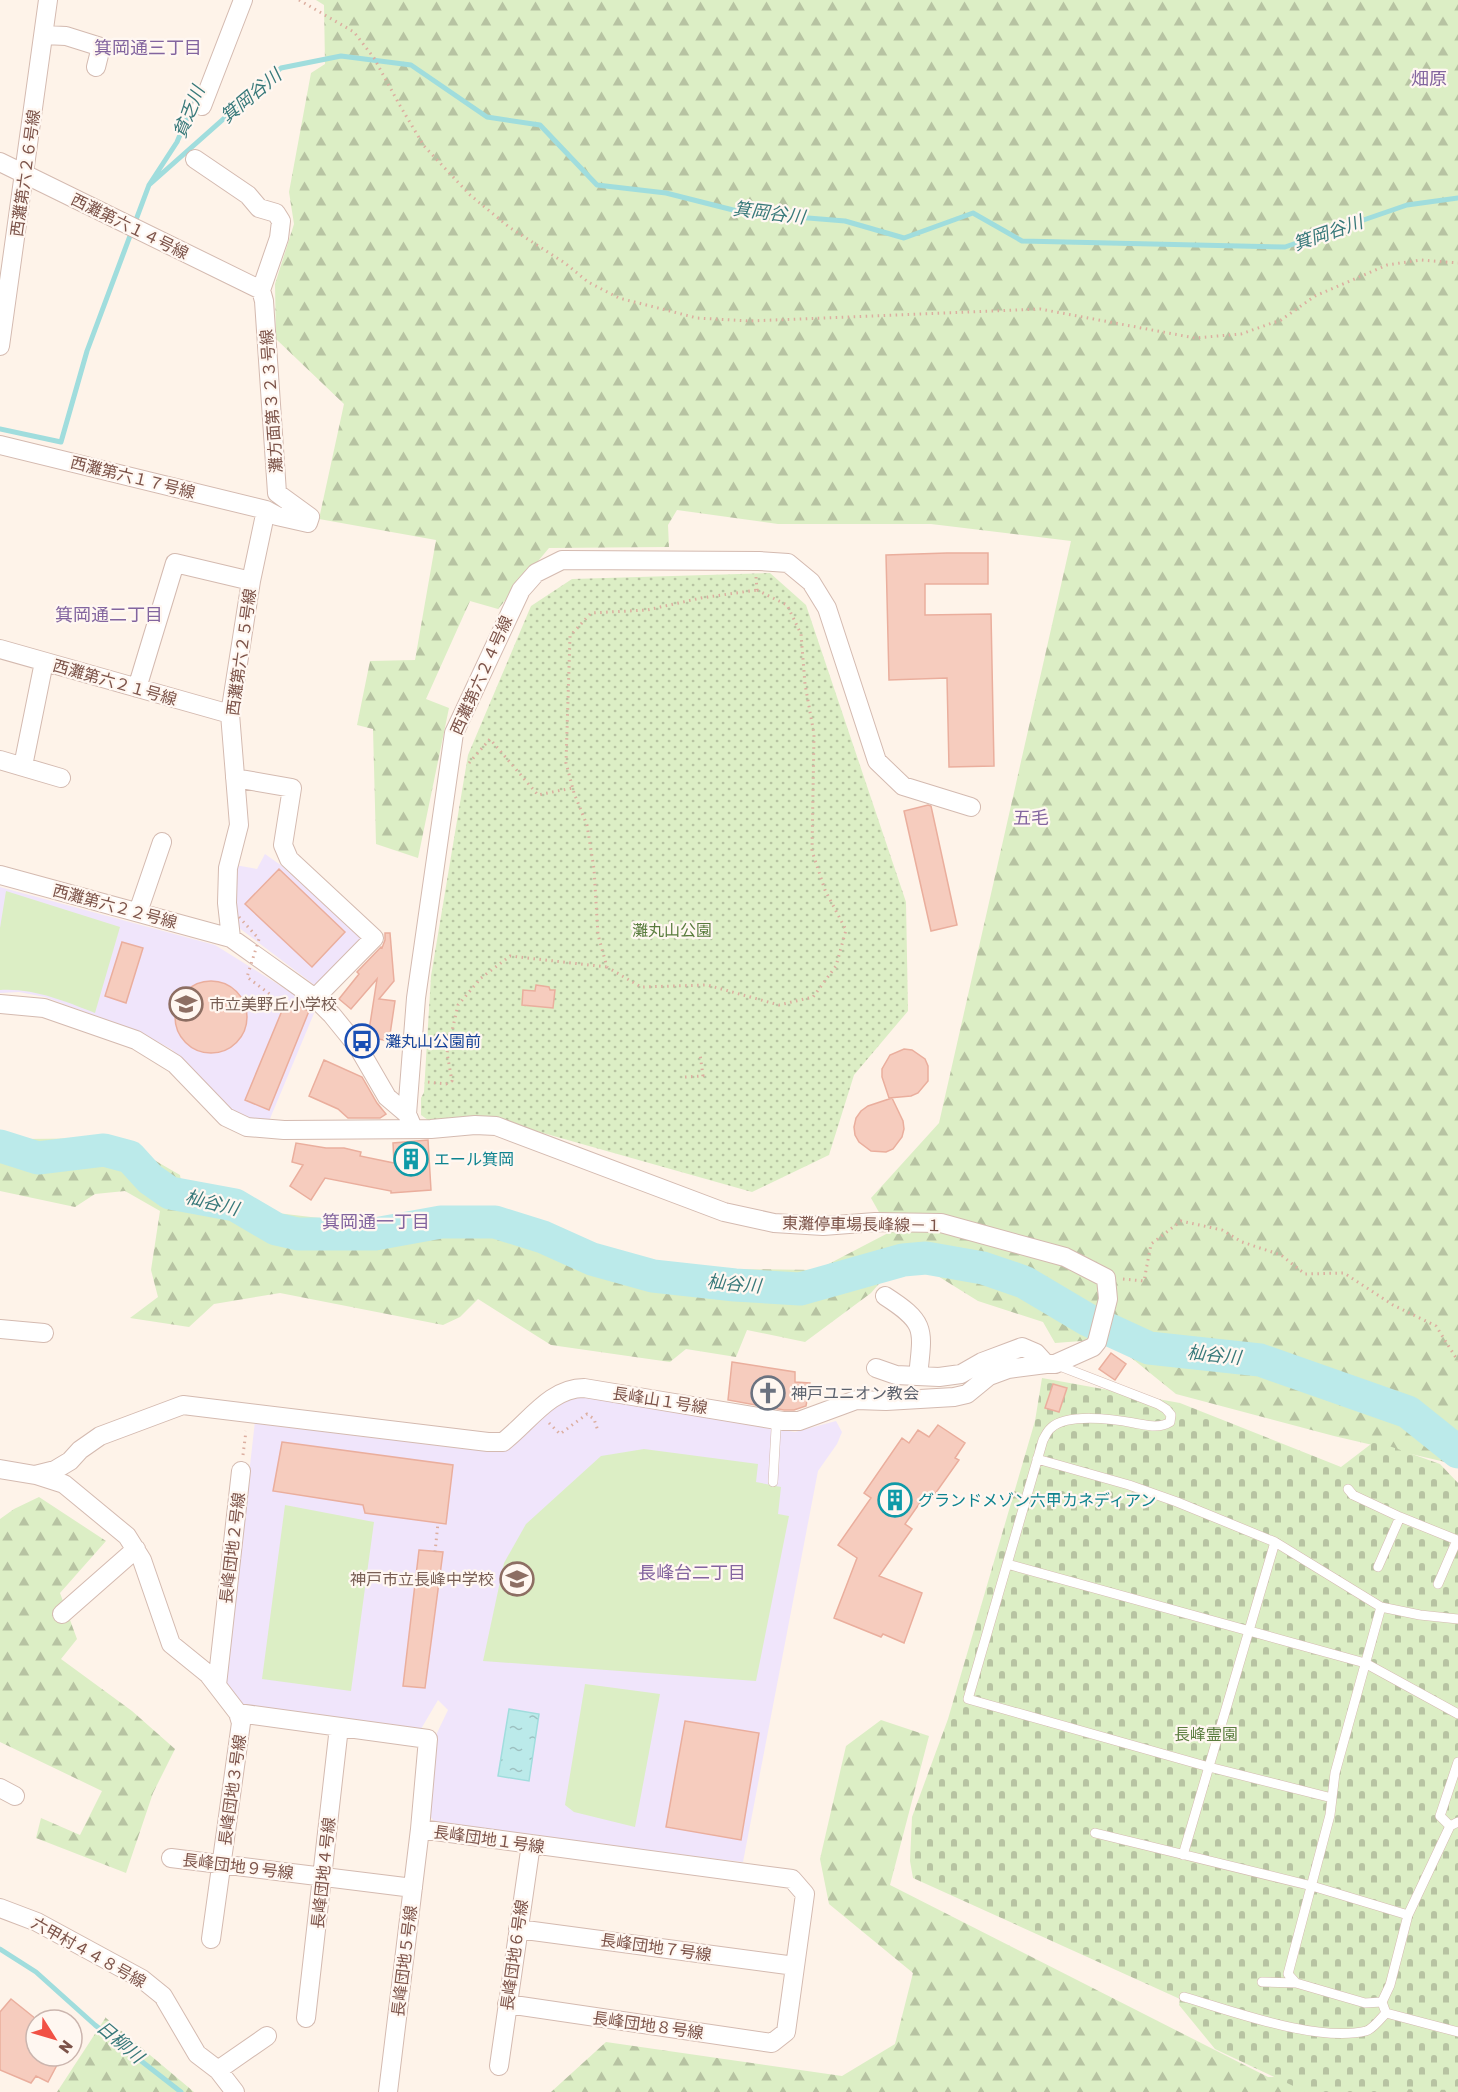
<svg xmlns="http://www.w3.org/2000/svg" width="1458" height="2092" font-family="Rubik,'Noto Sans JP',sans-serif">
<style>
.education{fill:#f0e5fb}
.green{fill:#dceec5}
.forest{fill:url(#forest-firs)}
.cemetery{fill:url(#cemetery-stones)}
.park{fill:url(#park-dots)}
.water{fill:url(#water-ripples);stroke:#a0dddd;stroke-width:1.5}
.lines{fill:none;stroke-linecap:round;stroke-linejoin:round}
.stream{stroke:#a0dddd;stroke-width:5}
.river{stroke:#bbeaea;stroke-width:33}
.building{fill:#f6ccbe;stroke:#eaae9d;stroke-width:1.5}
.service-casing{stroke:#d4bab0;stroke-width:10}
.minor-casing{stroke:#d4bab0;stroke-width:20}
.path{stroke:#dcaea0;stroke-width:3;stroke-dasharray:1.5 4.5;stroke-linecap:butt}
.service{stroke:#fff;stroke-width:9}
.minor{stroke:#fff;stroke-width:18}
.path-bridge{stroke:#dcaea0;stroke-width:3;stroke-dasharray:1.5 4.5;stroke-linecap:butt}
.labels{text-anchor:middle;stroke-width:4.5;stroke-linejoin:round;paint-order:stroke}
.street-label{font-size:16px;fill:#7c5349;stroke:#fff7f1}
.park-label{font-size:16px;fill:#597c3d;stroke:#fff7f1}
.education-label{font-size:16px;fill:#785e54;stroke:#fff7f1;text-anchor:start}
.transit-label{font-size:16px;fill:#164399;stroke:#fff7f1;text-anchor:start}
.culture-label{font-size:16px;fill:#0d838f;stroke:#fff7f1;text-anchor:start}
.worship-label{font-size:16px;fill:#5b616d;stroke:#fff7f1;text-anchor:start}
.neighbourhood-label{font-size:18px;fill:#83659f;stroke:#fff7f1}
.water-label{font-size:18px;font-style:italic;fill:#38797a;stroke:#fff7f1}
</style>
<defs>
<pattern id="forest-firs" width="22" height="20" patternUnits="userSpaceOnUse" patternTransform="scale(1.5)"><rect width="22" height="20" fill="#dceec5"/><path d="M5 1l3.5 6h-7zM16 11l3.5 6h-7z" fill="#b7c3a2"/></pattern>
<pattern id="cemetery-stones" width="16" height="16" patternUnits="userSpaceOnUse" patternTransform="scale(1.5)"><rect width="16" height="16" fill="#dceec5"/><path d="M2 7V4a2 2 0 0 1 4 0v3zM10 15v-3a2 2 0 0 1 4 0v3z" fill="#b7c3a2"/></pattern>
<pattern id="park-dots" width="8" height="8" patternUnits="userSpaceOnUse" patternTransform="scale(1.5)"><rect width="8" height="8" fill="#dceec5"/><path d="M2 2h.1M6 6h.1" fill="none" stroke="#b7c3a2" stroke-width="1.8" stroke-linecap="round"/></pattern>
<pattern id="water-ripples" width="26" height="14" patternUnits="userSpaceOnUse" patternTransform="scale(1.5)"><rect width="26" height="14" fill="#bbeaea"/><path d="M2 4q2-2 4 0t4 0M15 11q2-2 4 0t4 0" fill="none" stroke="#9dc0c0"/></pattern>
</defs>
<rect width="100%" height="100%" fill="#fef3e9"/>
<path class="education" d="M265,854l17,12 81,74 -46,47 -79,-60 -6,-30 3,-32 22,4z
M0,887l215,58 85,53 15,13 -46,110 -24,-3 -14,-8 -60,-61 -32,-17 -94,-35 -26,-5 -19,1z
M579,1395l216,37 41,-11 6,11 -5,12 -19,27 -75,391 -305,-36 -13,-16 11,-75 12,-25 -10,-10 -17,29 -180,-22 -16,-20 30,-266 250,28 48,-44z"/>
<path class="green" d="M6,891l114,36 -25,86c-31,-12 -61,-25 -95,-23v-62z
M644,1449l114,15 -2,18 25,5 -3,27 11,2 -33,165 -273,-20 21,-98 22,-39 75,-68z
M285,1505l89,17 -23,169 -89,-12z
M585,1684l75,10 -25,133 -61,-15 -9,-7z"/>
<path class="forest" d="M316,0h1142v1465l-124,-29 -158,-42 -68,-55 -53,4 -12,-21 -65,-21 -74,-46 -33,38 -66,49 -58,-12 -11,27 -50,-8 -16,13 -119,-17 -73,-46 -18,18 -17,8 -163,-32 -66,11 -25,23 -59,-9 28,-21 -7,-27 9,-59 -35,-20 -30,3 -20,13 -75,-16v-61l23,9 93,-1 64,37 5,29 29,8 4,-6 135,16 94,-12 37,1 156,54 90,4 87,1 73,-38 -19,-34 68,-75 132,-582 -140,-17h-153l-101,-14 -9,15 1,22 -120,1 -51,61 -28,-8 -44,98 23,9 -31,150 -42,-14 -3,-115 -16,-4 13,-64 45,-1 21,-120 -117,-21 25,-115 -68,-65 -1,-55 19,-60 -5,-32 22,-119 14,-9 -1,-59z
M39,1497l67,44 -46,52 17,46 -16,20 71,52 43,38 -22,44 -27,80 -90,-35 5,-20 39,17 22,-44 -102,-49v-223l14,-10z
M881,1720l48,16 -39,149 378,192 190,3v12h-907l55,-50 236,34 53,-32 18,-71 -84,-69 -9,-45 26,-113z
M106,2017v1l88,74h-137z"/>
<path class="cemetery" d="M1042,1378l138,25 161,64 34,-26 65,23 18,19v607l-66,-1 -2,3h-84l-91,-43 -36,-44 1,-6 -267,-121 -3,-17 2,-44 36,-98 87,-298z"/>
<path class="park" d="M770,573l36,32 100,297 2,109 -54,64 -25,80 -77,37 -241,-68 -83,-4 -7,-5v-17l3,-6 7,-116 37,-221 63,-149 41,-27z"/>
<path class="water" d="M509,1709l30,5 -10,67 -31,-5z"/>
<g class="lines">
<path class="stream" d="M149,185l132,-117 60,-12 70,9 76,52 53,8 57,60 69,8 79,20 100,8 59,17 69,-25 49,28 263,6 122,-42 51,-7
M0,429l61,13 26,-91 62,-166 28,-43 19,-45
M0,1949l36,23 59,53 86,67"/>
<path class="river" d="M0,1146l38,12 66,-8 26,7 20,22 20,14 65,12 41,24 22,5h77l66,-12h54l48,15 49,22 61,17 82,9 65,4 103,-29 23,-2 57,10 41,14 64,38 61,28 111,12 148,52 50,40"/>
</g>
<path class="building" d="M947,553h41v31h-63v31l66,-1 3,152 -45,1 -2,-89 -58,2 -3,-125z
M928,805l3,1 26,119 -26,6 -27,-120z
M279,869l66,63 -33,35 -67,-63z
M385,933h5l4,48 -15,18 16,2 -6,40 -21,-4 9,-58 -26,30 -12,-10 20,-25 -2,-2 24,-25 1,1 3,-8z
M122,942l21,6 -17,55 -21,-7z
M175 1017a36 36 0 1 1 72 0a36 36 0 1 1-72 0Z
M536,985l13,2 1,3h5l-2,18 -31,-3 1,-15 12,1z
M286,1001l23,10 -40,99 -24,-10z
M904,1049l8,1 13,9 3,7v15l-10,12 -7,3 -22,2 -7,-21v-8l8,-14z
M324,1060l38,17 15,26 9,11 -6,4h-32l-10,-9 -29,-13z
M892,1098l11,23 1,8 -2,8 -9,12 -7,3 -15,-1 -12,-9 -4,-7 -1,-8 2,-9 5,-7 7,-5z
M428,1140l3,50 -40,3v-2l-66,-13 -14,22 -21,-14 13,-21 -11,-3 4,-19 30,5h18l17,4 -1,4 34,7 -1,-20z
M1111,1353l15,11 -11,16 -16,-11z
M732,1362l63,10v10l15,1 -4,23 -12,4h-10l-56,-10z
M1053,1384l14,4 -8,24 -14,-4z
M938,1425l27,18 -10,15 4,2 -29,41 -6,-4 -19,27 7,5 -33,47 43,17 -18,50 -21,-9 -2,3 -47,-19 23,-60 -19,-13 33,-47 -7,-5 38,-55 7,5 9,-13 11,7z
M282,1442l171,23 -7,59 -81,-11 -2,-8 -90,-14z
M419,1550l24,2 -18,136 -22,-2z
M685,1721l74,12 -18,107 -75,-13z
M11,1999l25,20v37h9l12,9 -9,17 -12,-6 -5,7 -31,-13v-58z"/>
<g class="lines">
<defs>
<path id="service" d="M1057,1365l101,39 8,5 5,6 -1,7c-11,7 -24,3 -36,1 -21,-4 -67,-10 -83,5 -4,3 -6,9 -8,12l-75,259 241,68 123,31
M1037,1459l92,26 48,17 98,40 106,65 39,8 38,4
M773,1482l3,-53 -1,-10
M1348,1489l5,6 47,22 57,23 -19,44
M1007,1564l358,99 93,51
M1378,1567l22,-50
M1381,1607l-46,166 -5,42 -42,159 8,9 69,20 17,-1
M1458,1822l-8,4 -42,89 -18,70 -8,17 4,11 72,19
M1450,1826l-10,-10 18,-54
M1095,1833l217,53 96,29
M1183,1855l92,-313
M1262,1982l34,1
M1184,1997c48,14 134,46 182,34 7,-2 15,-13 20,-18"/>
<path id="minor" d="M44,35l22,1 35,11 -5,20
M202,106l41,-106
M195,159l53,36 11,13 17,5 5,8 -2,17 -18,52
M0,162l261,128
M0,346l48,-346
M0,445l266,65 11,6 31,7 2,-6 -33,-24 -13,-192 -3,-11
M0,649l230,65
M137,688l38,-125 76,18
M0,760l61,18
M23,766l21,-104
M235,778l57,10 -9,57 6,14 85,79 -59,60
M0,875l231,63 84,60 17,17 26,32 29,50 20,17
M138,912l24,-70
M231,938l-4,-35 1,-35 11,-43 -9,-111 21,-133 15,-71
M0,1004l44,4 92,32 39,24 51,53 21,10 37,3 147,-1 44,-4 21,1 228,86 50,11 49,3 52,-4 66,1 124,34 41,21 2,21 -11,43 -4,5 -38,17h-9l-38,5 -19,7 -22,18 -13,3 -68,4 -30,-1 -57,21h-16l-199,-33c-34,0 -55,34 -81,54h-15l-305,-37 -83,31 -20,14 -10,11 -15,9 -20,5 -35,-6
M413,1128l-6,-14 9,-116 38,-265 67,-143 15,-17 26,-13 197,1 29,2 23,19 16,26 50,153 26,25 68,21
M885,1296c42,27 38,33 33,80
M0,1329l44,4
M876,1368l20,7 43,2 22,-3 21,-12 40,-15 14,6 10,11
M36,1475l28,9 63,52 15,24 29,84 37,30 30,39 190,26 -8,90 372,50 13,15 -19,138 -14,11 -265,-39
M62,1614l74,-65
M217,1685l24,-214
M0,1788l15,8
M171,1858l242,30
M0,1908l37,14 105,57 21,17 34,58 21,16 17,22
M518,1929l277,37
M211,1939l30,-216 -3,-10
M306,2018l33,-291
M499,2066l32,-222
M218,2070l49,-34
M388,2092l32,-263"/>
</defs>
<use href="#service" class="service-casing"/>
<use href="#minor" class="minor-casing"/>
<path class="path" d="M299,0l55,32 20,26 25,46 25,42 46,49 39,32 56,36 23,19 31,16 78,20 53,3 290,-12 155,29 46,-4 40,-14 34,-24 72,-31 34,-5 37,3
M756,577l1,13
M757,590l30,15 14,29 4,50 9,50 -2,117 13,39 21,40 -10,36 -23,31 -34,8 -72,-20 -66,2 -34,-20 -9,-32 -4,-66 -7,-44 -13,-32 -8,-30 4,-127 21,-23 56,-3 54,-12z
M469,763l21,-24 48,56 34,-7
M685,1077l18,-1 -3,-22
M428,1082l18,2 6,-3 -5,-28 11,-48 23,-27 29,-22 97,11
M1123,1279l21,2 7,-37 30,-23 41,9 20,12 39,13 24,19 39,-1 49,32 43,21 22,35
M549,1423l11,11 27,-20 7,5 4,12
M243,1455l3,-24
M435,1552l3,-29"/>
<use href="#service" class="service"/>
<use href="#minor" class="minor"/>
<path class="path-bridge" d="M239,917l20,22 -12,38 24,18"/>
</g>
<defs>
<symbol id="school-ring" viewBox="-11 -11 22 22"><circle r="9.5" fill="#fff7f1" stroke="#8d6e63" stroke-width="1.5"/><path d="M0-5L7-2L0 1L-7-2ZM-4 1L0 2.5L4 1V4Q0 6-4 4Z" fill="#8d6e63"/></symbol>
<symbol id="bus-ring" viewBox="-11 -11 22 22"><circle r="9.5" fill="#fff7f1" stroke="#1a4fb4" stroke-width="1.5"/><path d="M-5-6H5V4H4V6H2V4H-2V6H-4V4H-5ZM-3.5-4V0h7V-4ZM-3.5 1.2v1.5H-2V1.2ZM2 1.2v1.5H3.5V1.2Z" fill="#1a4fb4"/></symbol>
<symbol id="building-ring" viewBox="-11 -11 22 22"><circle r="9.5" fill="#fff7f1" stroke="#0f9aa8" stroke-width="1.5"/><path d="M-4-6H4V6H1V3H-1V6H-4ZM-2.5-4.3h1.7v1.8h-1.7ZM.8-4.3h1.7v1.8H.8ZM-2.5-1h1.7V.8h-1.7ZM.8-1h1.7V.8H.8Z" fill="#0f9aa8"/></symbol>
<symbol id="church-ring" viewBox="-11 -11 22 22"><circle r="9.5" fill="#fff7f1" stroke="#6b7280" stroke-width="1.5"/><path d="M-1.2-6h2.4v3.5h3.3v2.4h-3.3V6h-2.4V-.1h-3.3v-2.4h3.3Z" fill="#6b7280"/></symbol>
</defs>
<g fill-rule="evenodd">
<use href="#school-ring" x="167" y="985" width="38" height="38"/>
<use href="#bus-ring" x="343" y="1022" width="38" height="38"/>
<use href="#building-ring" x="392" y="1140" width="38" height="38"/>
<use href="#church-ring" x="749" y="1374" width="38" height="38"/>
<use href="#building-ring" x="876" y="1481" width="38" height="38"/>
<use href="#school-ring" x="498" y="1560" width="38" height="38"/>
</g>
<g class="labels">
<g class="street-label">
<text transform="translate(25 173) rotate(-82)" y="6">西灘第六２６号線</text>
<text transform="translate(130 226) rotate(26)" y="6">西灘第六１４号線</text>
<text transform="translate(271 401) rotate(-94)" y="6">灘方面第３２３号線</text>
<text transform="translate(133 477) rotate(14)" y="6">西灘第六１７号線</text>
<text transform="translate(241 652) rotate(-82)" y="6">西灘第六２５号線</text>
<text transform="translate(481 675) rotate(-66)" y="6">西灘第六２４号線</text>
<text transform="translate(115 682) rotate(16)" y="6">西灘第六２１号線</text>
<text transform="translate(115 906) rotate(15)" y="6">西灘第六２２号線</text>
<text transform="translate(862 1224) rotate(1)" y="6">東灘停車場長峰線－１</text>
<text transform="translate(660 1400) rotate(9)" y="6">長峰山１号線</text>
<text transform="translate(232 1548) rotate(-83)" y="6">長峰団地２号線</text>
<text transform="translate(232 1790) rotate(-82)" y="6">長峰団地３号線</text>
<text transform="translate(489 1839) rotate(8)" y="6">長峰団地１号線</text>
<text transform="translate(238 1866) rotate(7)" y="6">長峰団地９号線</text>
<text transform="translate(323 1873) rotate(-84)" y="6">長峰団地４号線</text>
<text transform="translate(656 1947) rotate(8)" y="6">長峰団地７号線</text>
<text transform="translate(89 1952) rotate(29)" y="6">六甲村４４８号線</text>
<text transform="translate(514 1955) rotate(-82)" y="6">長峰団地６号線</text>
<text transform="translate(404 1961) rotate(-83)" y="6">長峰団地５号線</text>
<text transform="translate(648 2025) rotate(8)" y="6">長峰団地８号線</text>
</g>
<g class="park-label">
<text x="672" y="936">灘丸山公園</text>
<text x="1206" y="1740">長峰霊園</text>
</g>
<g class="education-label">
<text x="209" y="1010">市立美野丘小学校</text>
<text x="494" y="1585" text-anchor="end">神戸市立長峰中学校</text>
</g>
<g class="transit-label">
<text x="385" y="1047">灘丸山公園前</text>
</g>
<g class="culture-label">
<text x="434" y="1165">エール箕岡</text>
<text x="918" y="1506">グランドメゾン六甲カネディアン</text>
</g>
<g class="worship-label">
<text x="791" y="1399">神戸ユニオン教会</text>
</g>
<g class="neighbourhood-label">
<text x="148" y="54">箕岡通三丁目</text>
<text x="1429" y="85">畑原</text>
<text x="109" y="621">箕岡通二丁目</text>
<text x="1031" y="824">五毛</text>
<text x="376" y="1228">箕岡通一丁目</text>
<text x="692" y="1579">長峰台二丁目</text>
</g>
<g class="water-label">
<text transform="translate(251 96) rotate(-40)" y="6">箕岡谷川</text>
<text transform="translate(189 112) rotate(-68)" y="6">貧乏川</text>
<text transform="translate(769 213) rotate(7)" y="6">箕岡谷川</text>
<text transform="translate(1328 233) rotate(-19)" y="6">箕岡谷川</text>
<text transform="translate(212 1203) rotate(14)" y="6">杣谷川</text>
<text transform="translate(734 1284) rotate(5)" y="6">杣谷川</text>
<text transform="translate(1214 1355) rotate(6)" y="6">杣谷川</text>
<text transform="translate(120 2042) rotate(40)" y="6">日柳川</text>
</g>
</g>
<g transform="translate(54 2038) rotate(127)"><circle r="28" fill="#fff7f1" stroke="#cbb5ae" stroke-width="1.5"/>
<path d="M0-4.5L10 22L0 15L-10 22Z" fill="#f15145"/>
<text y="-9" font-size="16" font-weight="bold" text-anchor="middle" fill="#7c5349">N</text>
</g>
</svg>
